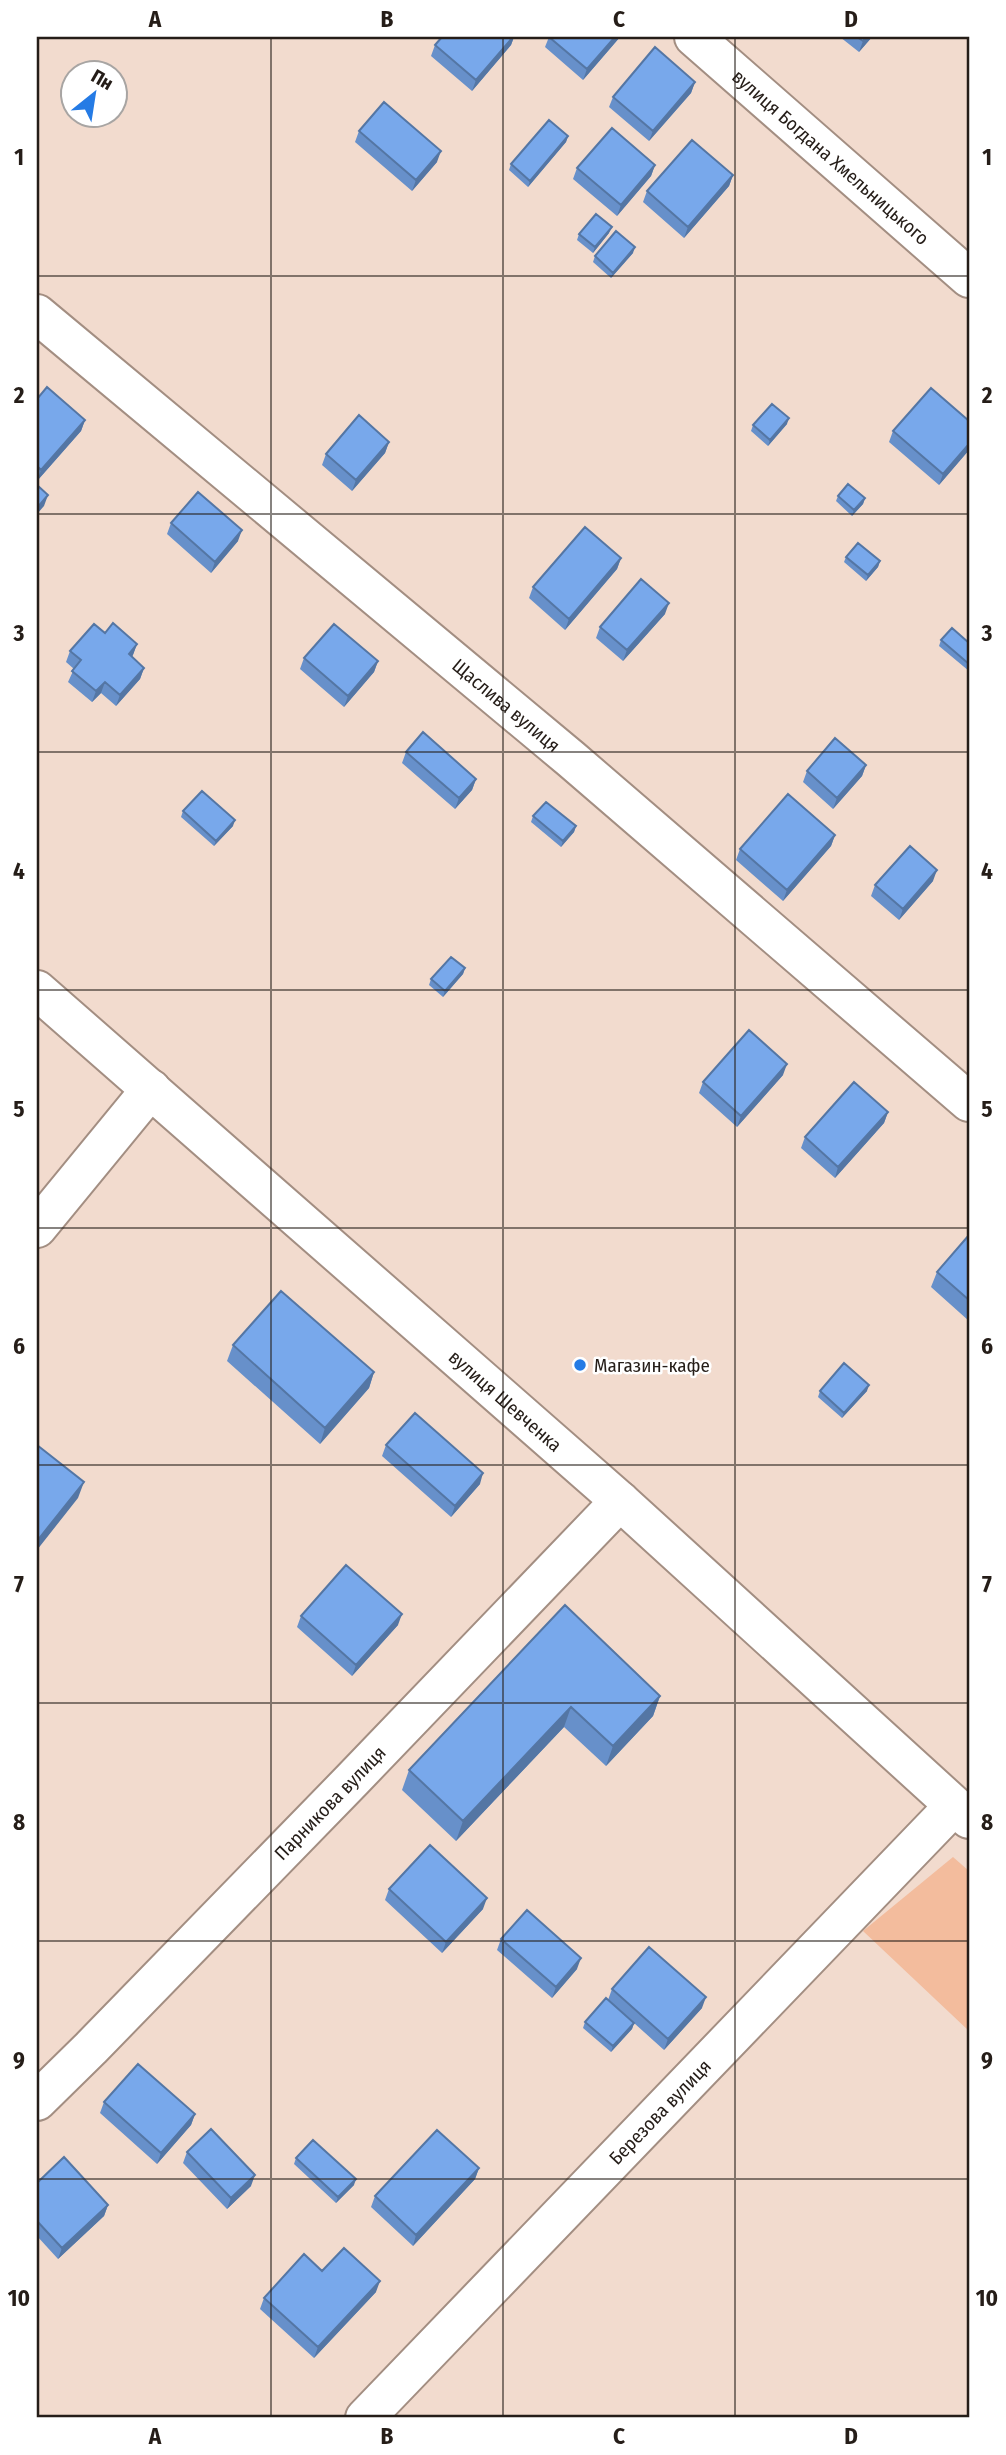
<svg xmlns="http://www.w3.org/2000/svg" width="1006" height="2455" font-family="'Fira Sans Condensed',sans-serif">
<style>
.green{fill:#f3bc9d}
.lines{fill:none;stroke-linecap:round;stroke-linejoin:round}
.minor-casing{stroke:#a38e82;stroke-width:42}
.minor{stroke:#fff;stroke-width:38}
.wall{fill:#6790ca}
.shaded-wall{fill:#5476a4}
.building{fill:#78a8eb;stroke:#5476a4;stroke-width:2}
.grid{fill:none;stroke:#251d18;stroke-width:2;stroke-opacity:0.55}
.poi-dot{fill:#257be5;stroke:#fff;stroke-width:2.5}
.labels{text-anchor:middle;stroke-width:5;stroke-linejoin:round;paint-order:stroke}
.street-label{font-size:19px;fill:#251d18;stroke:#fff}
.poi-label{font-size:19px;fill:#251d18;stroke:#fff;text-anchor:start}
.neatline{fill:none;stroke:#251d18;stroke-width:2.5}
.grid-label{font-size:23px;text-anchor:middle;font-weight:bold;fill:#251d18}
</style>
<rect width="100%" height="100%" fill="#f2dbce"/>
<path class="green" d="M953,1857l16,14v160l-106,-100z"/>
<g class="lines">
<defs>
<g id="minor">
<path id="s1" d="M694,37l275,241"/>
<path id="s2" d="M37,314l534,445 398,343"/>
<path id="s3" d="M37,990l583,511 349,318"/>
<path d="M37,1228l114,-139"/>
<path id="s4" d="M37,2101l54,-53 262,-269 267,-278"/>
<path id="s5" d="M365,2418l589,-612"/>
</g>
</defs>
<use href="#minor" class="minor-casing"/>
<use href="#minor" class="minor"/>
</g>
<path class="wall" d="M442,37h72l-3,8 -39,46 -41,-35 4,-11z
M549,37h71l-37,43 -38,-33z
M840,37h32l-13,15z
M695,82l-4,11 -42,48 -40,-34 4,-10z
M359,131l78,31 -25,29 -57,-49z
M568,136l-2,6 -38,45 -19,-17 2,-6z
M655,165l-4,11 -34,40 -44,-37 4,-11z
M733,175l-4,11 -45,52 -41,-36 4,-11z
M609,233l-16,20 -16,-13 2,-6z
M633,253l-22,25 -18,-16 2,-6z
M37,399l48,21 -4,11 -44,50z
M969,421v29l-30,35 -50,-43 4,-11z
M787,424l-19,22 -17,-15 2,-6z
M389,442l-4,11 -33,38 -30,-26 4,-11z
M838,496l27,2 -2,6 -11,12 -16,-15z
M171,523l67,18 -27,32 -44,-39z
M846,557l34,4 -2,6 -12,14 -22,-19z
M621,558l-4,11 -52,61 -36,-32 4,-11z
M665,614l-42,47 -27,-23 4,-11z
M105,633l32,11 -5,13 12,11 -4,11 -24,27 -15,-13 -9,9 -24,-20 6,-13 -8,-7 4,-11z
M941,640l28,3v28l-30,-25z
M304,658l74,3 -4,11 -30,35 -44,-38z
M406,752l70,27 -4,11 -17,19 -53,-46z
M866,765l-4,11 -29,33 -30,-27 4,-11z
M183,811l50,15 -19,20 -33,-29z
M533,816l43,10 -2,6 -13,15 -30,-25z
M835,835l-4,11 -48,55 -47,-41 4,-11z
M933,881l-34,39 -28,-24 4,-11z
M465,968l-2,6 -20,23 -14,-12 2,-6z
M783,1075l-46,52 -38,-34 4,-11z
M888,1112l-4,11 -49,55 -34,-30 4,-11z
M969,1235v86l-38,-34 6,-15z
M233,1345l141,27 -5,16 -49,56 -93,-83z
M820,1391h47l-25,27 -24,-21z
M386,1445l94,39 -29,33 -69,-61z
M565,1605l95,91 -7,20 -47,50 -42,-39 -108,114 -54,-51 7,-20z
M301,1616l97,9 -46,51 -55,-49z
M389,1889l94,20 -41,44 -57,-53z
M501,1939l76,30 -25,29 -55,-48z
M612,1989l90,19 -38,42 -30,-27 -2,6 -21,23 -28,-24 2,-6 23,-22z
M104,2102l91,12 -4,11 -34,39 -57,-51z
M187,2152l64,34 -24,23 -44,-46z
M296,2158l58,27 -18,18 -42,-39z
M479,2168l-4,11 -62,67 -42,-39 4,-11z
M37,2183l71,22 -4,11 -46,43 -21,-23z
M322,2271l54,21 -62,66 -54,-49 4,-11z"/>
<path class="shaded-wall" d="M513,37h1l-3,8 -39,46 4,-11z
M615,37h5l-37,43 4,-11z
M866,37h6l-13,15 4,-11z
M695,82l-4,11 -42,48 4,-10z
M568,136l-2,6 -38,45 2,-6z
M441,151l-4,11 -25,29 4,-11z
M655,165l-4,11 -34,40 4,-11z
M733,175l-4,11 -45,52 4,-11z
M612,227l-3,6 -16,20 2,-6z
M635,247l-2,6 -22,25 2,-5z
M789,418l-2,6 -19,22 2,-6z
M85,420l-4,11 -44,50 4,-11z
M389,442l-4,11 -33,38 4,-11z
M969,444v6l-30,35 4,-11z
M48,495l-4,11 -7,8v-6z
M865,498l-2,6 -11,12 2,-6z
M242,530l-4,11 -27,32 4,-11z
M621,558l-4,11 -52,61 4,-11z
M880,561l-2,6 -12,14 2,-6z
M669,603l-4,11 -42,47 4,-11z
M137,644l-4,11 -8,10 4,-11z
M378,661l-4,11 -30,35 4,-11z
M144,668l-4,11 -24,27 4,-11z
M105,682l-4,11 -9,9 4,-11z
M866,765l-4,11 -29,33 4,-11z
M476,779l-4,11 -17,19 4,-11z
M235,820l-2,6 -19,20 2,-5z
M576,826l-2,6 -13,15 2,-6z
M835,835l-4,11 -48,55 4,-11z
M937,870l-4,11 -34,39 4,-11z
M465,968l-2,6 -20,23 2,-6z
M787,1064l-4,11 -46,52 4,-11z
M888,1112l-4,11 -49,55 3,-11z
M374,1372l-5,16 -49,56 5,-16z
M869,1385l-2,6 -25,27 2,-5z
M483,1473l-3,11 -29,33 4,-11z
M84,1482l-6,16 -41,52v-9z
M402,1614l-4,11 -46,51 4,-11z
M660,1696l-7,20 -47,50 7,-20z
M571,1707l-7,20 -108,114 7,-20z
M487,1898l-4,11 -41,44 4,-11z
M581,1958l-4,11 -25,29 4,-11z
M706,1997l-4,11 -38,42 4,-11z
M634,2023l-2,6 -21,23 2,-6z
M195,2114l-4,11 -34,39 4,-11z
M479,2168l-4,11 -62,67 3,-11z
M255,2175l-4,11 -24,23 4,-11z
M356,2179l-2,6 -18,18 2,-6z
M108,2205l-4,11 -46,43 4,-11z
M380,2281l-4,11 -62,66 4,-11z"/>
<path class="building" d="M442,37h71l-37,43 -41,-35z
M549,37h66l-28,32z
M857,37h9l-3,4z
M655,47l40,35 -42,49 -40,-34z
M384,102l57,49 -25,29 -57,-49z
M549,120l19,16 -38,45 -19,-17z
M612,128l43,37 -34,40 -44,-37z
M692,140l41,35 -45,52 -41,-36z
M596,214l16,13 -17,20 -16,-13z
M616,231l19,16 -22,26 -18,-17z
M47,387l38,33 -44,50 -4,-4v-67z
M931,388l38,33v23l-26,30 -50,-43z
M772,404l17,14 -19,22 -17,-15z
M359,415l30,27 -33,38 -30,-26z
M848,484l17,14 -11,12 -16,-14z
M37,485l11,10 -11,13z
M198,492l44,38 -27,32 -44,-39z
M585,527l36,31 -52,61 -36,-32z
M858,543l22,18 -12,14 -22,-18z
M641,579l28,24 -42,47 -27,-23z
M113,623l24,21 -8,10 15,14 -24,27 -15,-13 -9,9 -24,-20 9,-11 -11,-9 24,-27 11,9z
M334,624l44,37 -30,35 -44,-38z
M952,628l17,15v21l-28,-24z
M423,732l53,47 -17,19 -53,-46z
M835,738l31,27 -29,33 -30,-27z
M202,791l33,29 -19,21 -33,-30z
M788,794l47,41 -48,55 -47,-41z
M546,802l30,24 -13,15 -30,-25z
M910,846l27,24 -34,39 -28,-24z
M451,957l14,11 -20,23 -14,-12z
M749,1030l38,34 -46,52 -38,-34z
M854,1082l34,30 -50,55 -33,-30z
M969,1235v65l-32,-28z
M281,1291l93,81 -49,56 -92,-83z
M844,1363l25,22 -25,28 -24,-22z
M415,1413l68,60 -28,33 -69,-61z
M37,1445l47,37 -47,59z
M346,1565l56,49 -46,51 -55,-49z
M565,1605l95,91 -47,50 -42,-39 -108,114 -54,-51z
M430,1845l57,53 -41,44 -57,-53z
M527,1910l54,48 -25,29 -55,-48z
M649,1947l57,50 -38,42 -56,-50z
M606,1998l28,25 -21,23 -28,-24z
M138,2064l57,50 -34,39 -57,-51z
M211,2129l44,46 -24,23 -44,-46z
M437,2130l42,38 -63,67 -41,-39z
M313,2140l43,39 -18,18 -42,-39z
M64,2157l44,48 -46,43 -25,-27v-38z
M344,2248l36,33 -62,66 -54,-49 40,-44 18,17z"/>
<path class="grid" d="M271,37v2381M503,37v2381M735,37v2381M37,276h932M37,514h932M37,752h932M37,990h932M37,1228h932M37,1465h932M37,1703h932M37,1941h932M37,2179h932"/>
<circle class="poi-dot" cx="580" cy="1365" r="7"/>
<g class="labels">
<g class="street-label">
<text dy="7" stroke="none"><textPath href="#s1" startOffset="182">вулиця Богдана Хмельницького</textPath></text>
<text dy="7" stroke="none"><textPath href="#s2" startOffset="611">Щаслива вулиця</textPath></text>
<text dy="7" stroke="none"><textPath href="#s3" startOffset="623">вулиця Шевченка</textPath></text>
<text dy="7" stroke="none"><textPath href="#s4" startOffset="418">Парникова вулиця</textPath></text>
<text dy="7" stroke="none"><textPath href="#s5" startOffset="425">Березова вулиця</textPath></text>
</g>
<g class="poi-label">
<text x="594" y="1372">Магазин-кафе</text>
</g>
</g>
<rect width="1006" height="2455" fill="none" stroke="#ffffff" stroke-width="77"/>
<g transform="translate(94 94) rotate(30)"><circle r="33" fill="#ffffff" stroke="#a8a5a3" stroke-width="2"/>
<path d="M0-5L12 26L0 18L-12 26Z" fill="#257be5"/>
<text y="-10" font-size="19" font-weight="bold" text-anchor="middle" fill="#251d18">Пн</text>
</g>
<rect x="38" y="38" width="930" height="2378" class="neatline"/>
<g class="grid-label">
<text x="155" y="27">A</text>
<text x="387" y="27">B</text>
<text x="619" y="27">C</text>
<text x="851" y="27">D</text>
<text x="19" y="165">1</text>
<text x="987" y="165">1</text>
<text x="19" y="403">2</text>
<text x="987" y="403">2</text>
<text x="19" y="641">3</text>
<text x="987" y="641">3</text>
<text x="19" y="879">4</text>
<text x="987" y="879">4</text>
<text x="19" y="1117">5</text>
<text x="987" y="1117">5</text>
<text x="19" y="1354">6</text>
<text x="987" y="1354">6</text>
<text x="19" y="1592">7</text>
<text x="987" y="1592">7</text>
<text x="19" y="1830">8</text>
<text x="987" y="1830">8</text>
<text x="19" y="2068">9</text>
<text x="987" y="2068">9</text>
<text x="19" y="2306">10</text>
<text x="987" y="2306">10</text>
<text x="155" y="2444">A</text>
<text x="387" y="2444">B</text>
<text x="619" y="2444">C</text>
<text x="851" y="2444">D</text>
</g>
</svg>
